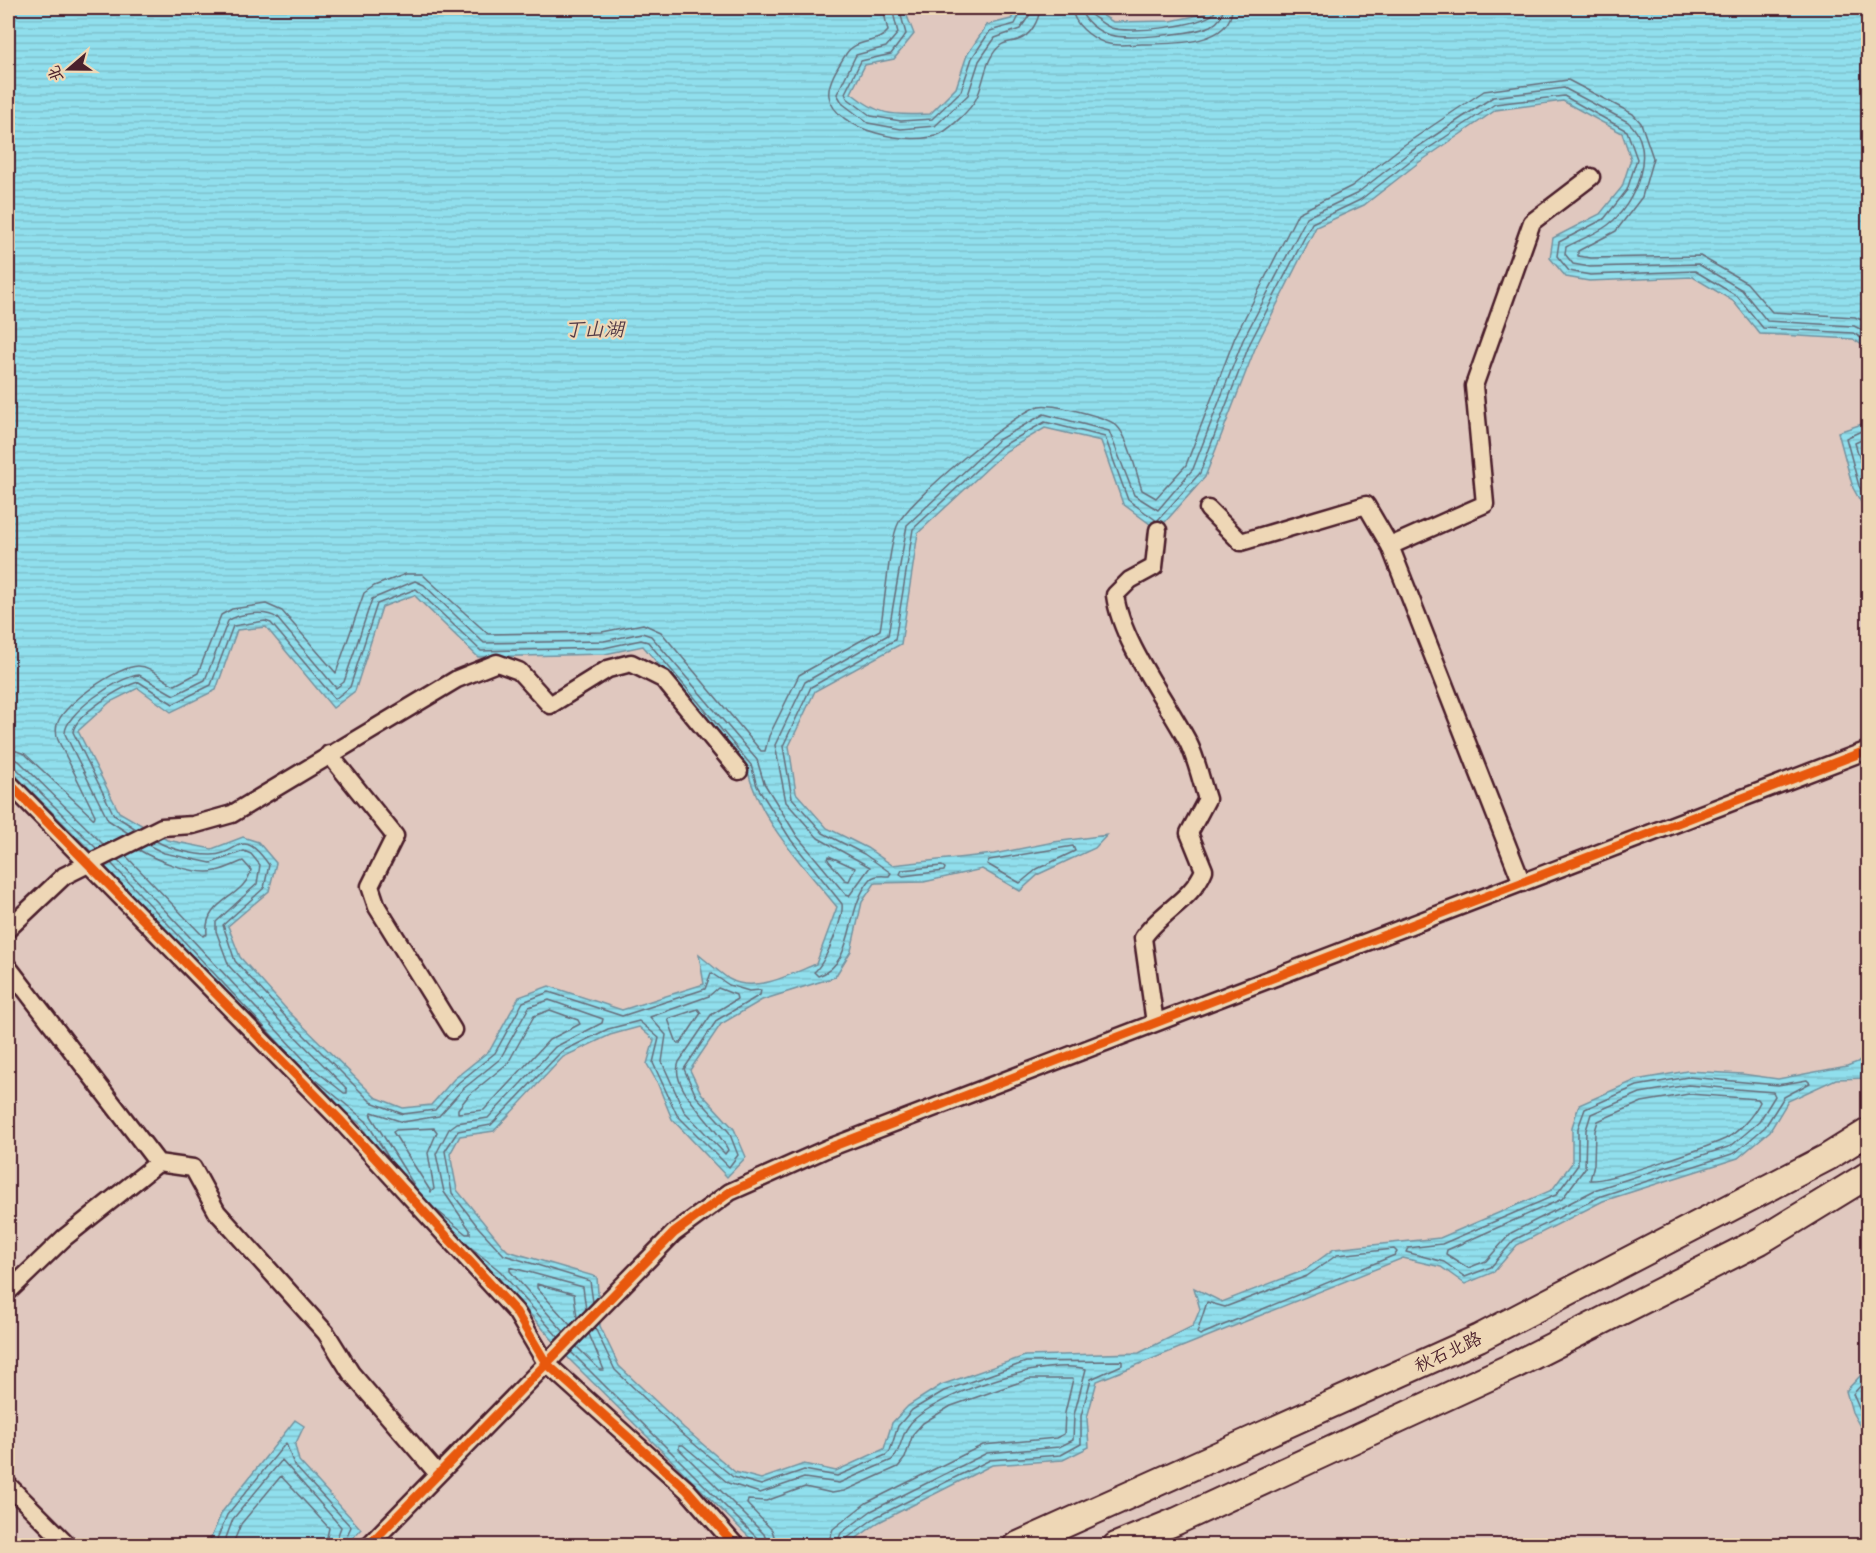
<svg xmlns="http://www.w3.org/2000/svg" width="1876" height="1553" font-family="Delius,'LXGW WenKai TC',sans-serif">
<style>
.water{fill:url(#water-rules);stroke:#74929f;stroke-width:1.5;fill-rule:evenodd}
.lines{fill:none;stroke-linecap:round;stroke-linejoin:round}
.shore{stroke:#666c79;stroke-width:1.5}
.minor-casing{stroke:#4a1f2b;stroke-width:21}
.primary-casing{stroke:#4a1f2b;stroke-width:30}
.minor{stroke:#eed7b6;stroke-width:16}
.primary{stroke:#eed7b6;stroke-width:26}
.cycleway-casing{stroke:#eed7b6;stroke-width:13}
.cycleway{stroke:#e8590c;stroke-width:9}
.labels{text-anchor:middle;stroke-width:4.5;stroke-linejoin:round;paint-order:stroke}
.street-label{font-size:18px;fill:#4a1f2b;stroke:#eed7b6}
.water-label{font-size:20px;font-style:italic;fill:#543c48;stroke:#eed7b6}
</style>
<defs>
<pattern id="water-rules" width="6" height="5" patternUnits="userSpaceOnUse" patternTransform="scale(1.5)"><rect width="6" height="5" fill="#90dfed"/><path d="M0 2.5h6" fill="none" stroke="#7ebfcb"/></pattern>
</defs>
<rect width="100%" height="100%" fill="#e0c8bf"/>
<filter id="ink" filterUnits="userSpaceOnUse"><feTurbulence type="fractalNoise" baseFrequency=".0167" numOctaves="2"/><feDisplacementMap in="SourceGraphic" scale="12" xChannelSelector="R" yChannelSelector="G"/><feConvolveMatrix kernelMatrix="1 2 1 2 8 2 1 2 1" color-interpolation-filters="sRGB"/></filter>
<g filter="url(#ink)">
<path class="water" d="M8,8h896l10,26 -20,25 -29,6 -14,28c30,24 41,22 79,21l26,-26 11,-33 20,-30 24,-6 7,-11h73l22,14 58,-1 33,-7 9,-6h655v341l-15,-10 -93,-5 -27,-33 -40,-24 -104,4 -23,-4 -16,-19 3,-20 47,-24 22,-27 9,-28 -9,-26 -59,-32 -67,9 -78,53 -54,42 -48,22 -60,119 -51,131 -47,53 -35,-26 -22,-63 -56,-13 -39,23 -88,82 -17,111 -86,47 -26,55 7,47 31,35 40,20 25,17 102,-11 60,-12 53,-7 -12,13 -56,26 -19,17 -38,-22 -58,13 -49,1 -13,19 -11,49 -16,26 -73,23 -41,24 -31,46 11,23 33,36 12,28 -19,20 -55,-58 -15,-37 -10,-18 7,-24 -15,-13 -29,8 -47,22 -69,74 -34,5 -10,18 7,36 44,54 7,7 89,26 3,49 19,40 65,62 51,44 26,7 43,-15 32,7 48,-22 8,-26 16,-17 33,-21 84,-29 114,-3 54,-27 7,-17 -6,-21 28,14 83,-32 29,-21 106,-11 112,-48 20,-27v-36l7,-22 57,-25 51,-9 55,3 36,5 69,-13 21,-8v20l-32,1 -48,22 -18,30 -32,27 -135,43 -86,44 -23,27 -29,12 -24,-17 -38,-9 -306,123 -10,37 2,29 -26,13 -71,5 -113,57 -32,23h-90l-187,-185 -74,-85 -83,-66 -52,-84 -60,-49 -216,-231 -77,-77zM414,595l64,62 127,-3 38,-8 104,122c12,53 57,98 90,139l-21,57c-25,10 -61,30 -87,15 -10,-7 -20,-16 -30,-24l5,29 -82,26 -73,-24 -30,11 -29,53 -36,29 -23,26 -28,3 -28,-11 -86,-85 -49,-55 -12,-31 41,-35 7,-28 -18,-21 -15,-5 -31,12 -45,-9 -48,-28 -41,-81 32,-29 28,-14 33,24 45,-22 21,-60 29,-3 67,81 22,-17 27,-84z
M1868,422v93l-15,-27 -15,-56z
M1868,1374v67l-16,-29 -6,-21 15,-16z
M295,1420l9,6 -9,19 4,16 62,68 -15,16h-138l14,-33z"/>
<g class="lines">
<path class="shore" d="M883,8l5,23c-11,14 -32,7 -42,23 -7,11 -19,29 -17,42 5,35 84,51 111,38 11,-6 30,-24 36,-35 9,-16 8,-41 25,-54 4,-3 12,-3 17,-5 13,-4 21,-20 22,-32
M892,8l6,25 -12,14 -30,8 -19,39 6,10 25,19 33,6 34,-3 33,-31 11,-34 16,-23 25,-9 9,-13 2,-8
M899,8l7,26 -15,20 -30,7 -16,32 2,5 24,18 30,5 31,-2 29,-28 11,-33 18,-27 25,-7 8,-16
M1072,8c1,16 18,29 33,35 11,4 26,1 37,1 27,0 89,2 90,-36
M1081,8c1,12 17,24 29,27 17,5 84,-1 101,-9 8,-4 12,-10 12,-18
M1089,8l2,7c6,4 14,11 20,13 19,6 89,-2 103,-15l2,-5
M1868,428l-22,10 13,48 9,16
M1868,437l-13,6 13,44
M1158,520l42,-47 50,-130 62,-120 48,-23 54,-42 81,-54 69,-8 63,35 10,28 -10,31 -23,29 -45,23 -2,14 12,15 21,4 105,-4 42,25 26,32 90,5 15,9
M8,748l17,6 69,65 1,-4 -37,-75c-2,-6 -3,-12 0,-18 7,-19 60,-56 80,-56 15,0 24,15 37,19l23,-12 23,-58 11,-6 34,-5 16,7 54,62 28,-80 10,-7 32,-12h16l66,60 114,-2 41,-8 18,8 100,119h4l4,-15 30,-61 81,-45c5,-25 9,-90 19,-108 13,-24 113,-108 140,-116 11,-3 70,11 78,20 12,12 19,47 25,64l14,8 30,-33 49,-128 63,-124 54,-27 52,-41 80,-54 84,-11 65,34 8,9 12,35 -11,39 -26,34 -38,20v5l13,2 109,-2 47,27 25,29 83,5 13,6
M8,757l11,4 85,84
M8,764l6,2 83,83
M136,829l-22,-14 -41,-83c2,-17 49,-46 66,-50l34,22 38,-19 22,-59 32,-5 6,2 64,76 15,-12 27,-83 39,-15 65,62 123,-3 37,-8 7,2 103,123 6,21 34,54 51,64c2,14 -17,60 -28,68l4,4c36,-12 28,-61 47,-89 2,-3 5,-9 9,-10 4,-2 10,-1 15,-1l2,-3 -27,-19 -41,-21 -31,-35 -9,-52 28,-59 84,-47 18,-111 89,-83 43,-24 60,15 23,63 29,21
M128,833l-20,-13 -43,-86c-1,-21 55,-58 74,-59l35,20 31,-15 23,-59c11,-8 38,-11 49,-3l59,70 8,-6 28,-83 43,-18 9,4 60,58 120,-2 38,-8 9,3 106,124 7,23 33,53 49,59 3,1 21,-29 -52,-29 -32,-36 -11,-57 30,-63 83,-47 19,-110 91,-85 46,-26 65,17 25,64 24,15 35,-41 50,-129 64,-123 49,-23 54,-42 83,-55 71,-9 64,34c31,26 7,83 -20,103 -12,9 -29,15 -42,22l-1,7 8,10 17,3 108,-3 44,26 25,31 87,5 14,7
M156,841c14,8 38,14 54,14 29,1 30,-31 59,10l-5,23 -41,37 12,36 50,55 86,86 32,12 32,-4 23,-27 37,-30 28,-51 26,-10 73,24 83,-27 6,-16 18,12 20,6 12,-1 -1,5 -43,25 -33,49 12,27 33,36 9,23 -9,12 -52,-52 -24,-52 6,-25 -20,-17 -31,8 -47,23 -70,73 -33,6 -13,20 7,42 26,34 26,28 86,26 3,21
M1073,846l2,5 -38,18 -17,14 -33,-19 2,-4z
M126,856l77,80 4,-2c-4,-34 38,-36 44,-64l-8,-9c-8,3 -17,8 -27,10 -21,5 -60,-11 -77,-21
M829,856l26,12 -6,13 -4,-1 -17,-20z
M118,860l192,206 34,27h3v-4l-67,-68 -51,-55 -13,-35v-9l41,-38 3,-19 -9,-11 -7,-3 -33,12 -47,-10 -16,-8
M111,863l183,196
M942,866l3,2 -1,3 -41,5 -3,-2 2,-4z
M718,988l18,7 1,4 -26,16 -32,47c-11,27 39,64 49,88l-3,4 -41,-43 -22,-49 4,-27 -16,-18 59,-21z
M698,1009l3,4 -20,30h-4l-9,-24z
M550,1010l28,10 2,4 -31,16 -65,70 -26,3v-4l11,-14 39,-32 26,-47z
M310,1075l56,46 24,39
M1688,1077l90,8 29,-5 3,3 -26,14 -19,30 -30,26 -134,43 -87,44 -23,27 -26,10 -21,-15 -38,-10 2,-4 34,-4 114,-49 22,-30v-37l7,-19 52,-23z
M1688,1085l85,7 2,4 -16,26 -28,24 -134,43 -86,44 -25,28 -18,7 -22,-14 1,-4 115,-51 23,-31 1,-38 5,-16 49,-21z
M1689,1094l69,5 2,3c-7,14 -21,30 -35,37 -20,9 -118,43 -135,41l4,-16 1,-33 3,-10 44,-19z
M434,1128l3,4 -9,21 6,36 -3,3 -38,-60 3,-2z
M417,1190l-46,-74 1,-4 31,10 36,-6 24,-27 37,-30 29,-52 20,-7 54,19 -1,4 -47,24 -67,71 -31,5 -8,6 -13,25 8,38 26,38v4h-4l-31,-25
M469,1246l31,25 58,66
M1394,1249l3,3 -2,3 -181,74 -14,6 -3,-2 10,-31 18,5 82,-31 30,-21z
M570,1325l-33,-37v-4l37,10 3,24
M595,1328l20,42 65,62 53,45 28,8 43,-15 33,6 49,-21 4,-4 8,-25 14,-16 32,-19 82,-29 96,-1v4l-31,14 -10,37v28l-20,11 -71,5 -114,57 -30,22 -2,7
M564,1332l-54,-61v-4l73,20 3,23
M577,1347l23,23h4l-15,-36
M571,1352l187,187 2,7
M1868,1380l-4,2 -11,12 15,35
M214,1546l13,-31 59,-72 8,22 57,62 -9,19
M223,1546l10,-27 49,-59 59,67 -7,19
M232,1546l9,-22 40,-48 48,52 -4,18
M768,1546l-4,-12 -85,-85v-4h4l45,38 32,10 44,-15 35,5 53,-23c12,-13 7,-29 25,-43 32,-27 129,-59 169,-48l-12,46 -1,25 -14,7 -72,6 -116,58 -30,22 -5,13
M777,1546l-5,-16 -25,-26 1,-4 18,1 39,-14 27,6 12,-2 54,-24 7,-9 8,-24 10,-11 28,-17 78,-27h44l-8,34 -1,21 -8,4 -73,7 -117,58 -33,26 -6,17"/>
<defs>
<path id="minor" d="M1208,509l33,33 125,-37 24,41
M329,754l66,82 -25,50 7,21 76,123
M8,782l333,339 175,191 30,51 141,127 49,56
M1522,883l-132,-337 95,-42 -11,-118 58,-164 59,-45
M8,929l56,-53 98,-49 31,-2 39,-11 225,-135 40,-16 22,8 31,34 58,-36 23,-6 32,16 76,92
M8,967l150,196 35,5 24,44 109,121 25,40 87,101
M1155,1023l-12,-85c17,-26 49,-38 61,-68l-15,-37 18,-34c-6,-18 -10,-39 -19,-57 -22,-42 -67,-100 -73,-147l15,-15 24,-13 4,-37
M8,1292l56,-54 94,-75
M8,1485l61,61
M368,1546l306,-313 56,-41 96,-43 1042,-399"/>
<path id="primary" d="M1016,1546l463,-208 349,-181 40,-25
M1116,1546l61,-25 336,-155 247,-125 108,-66"/>
</defs>
<use href="#minor" class="minor-casing"/>
<use href="#primary" class="primary-casing"/>
<use href="#minor" class="minor"/>
<use href="#primary" class="primary"/>
<defs>
<path id="cycleway" d="M8,782l333,339 175,191 30,51 141,127 49,56
M368,1546l306,-313 56,-41 96,-43 1042,-399"/>
</defs>
<use href="#cycleway" class="cycleway-casing"/>
<use href="#cycleway" class="cycleway"/>
</g>
</g>
<g class="labels">
<g class="street-label">
<text transform="translate(1448 1352) rotate(-25)" y="6">秋石北路</text>
</g>
<g class="water-label">
<text x="594" y="336">丁山湖</text>
</g>
</g>
<rect width="1876" height="1553" fill="none" stroke="#eed7b6" stroke-width="30"/>
<rect x="15" y="15" width="1846" height="1523" fill="none" stroke="#4a1f2b" stroke-width="2" filter="url(#ink)"/>
<g transform="translate(69 69) rotate(250)" stroke="#eed7b6" stroke-width="4.5" paint-order="stroke">
<path d="M0-4.5L10 22L0 15L-10 22Z" fill="#4a1f2b"/>
<text y="-9" font-size="16" font-weight="bold" text-anchor="middle" fill="#4a1f2b">北</text>
</g>
</svg>
